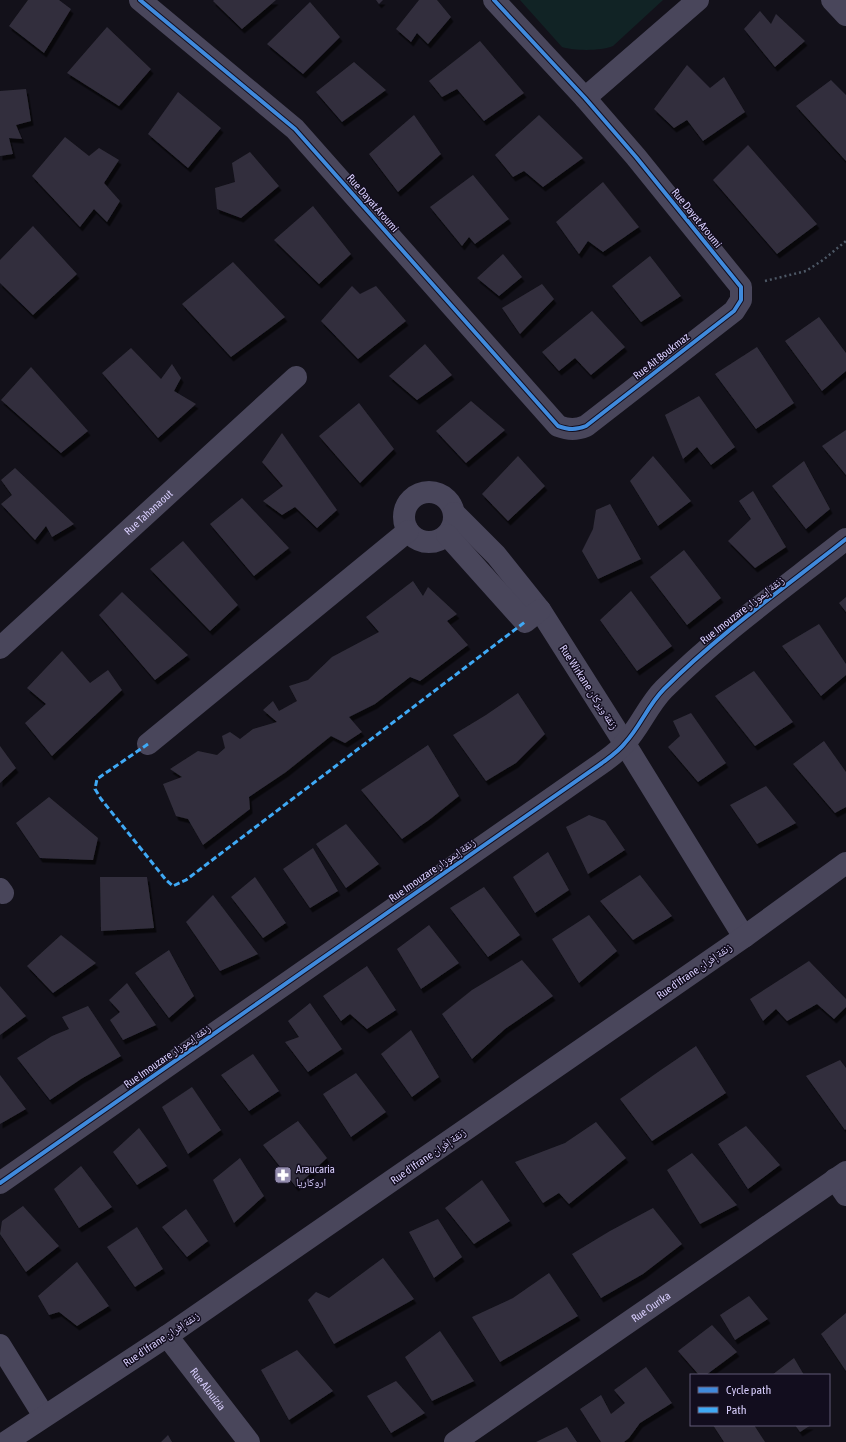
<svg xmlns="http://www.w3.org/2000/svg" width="846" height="1442" font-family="'Asap Condensed','Noto Naskh Arabic',sans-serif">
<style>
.green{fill:#112325}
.building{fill:#322f3c;filter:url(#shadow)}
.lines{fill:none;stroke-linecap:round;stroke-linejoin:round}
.path{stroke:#4d5866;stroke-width:2.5;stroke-dasharray:2 3;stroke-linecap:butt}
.minor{stroke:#49465b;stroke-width:22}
.quiet{stroke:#3fa9f5;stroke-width:3;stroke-dasharray:6 3;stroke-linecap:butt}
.cycleway-casing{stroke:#120d1e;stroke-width:6}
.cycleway{stroke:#408adc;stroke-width:4}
.labels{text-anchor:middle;stroke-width:3;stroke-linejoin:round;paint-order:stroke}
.street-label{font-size:11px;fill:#d7cdfc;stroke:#120d1e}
.poi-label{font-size:11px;fill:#d7cdfc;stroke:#120d1e;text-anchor:start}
</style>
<defs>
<filter id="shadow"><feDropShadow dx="2.5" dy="4.5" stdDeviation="0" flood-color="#0009"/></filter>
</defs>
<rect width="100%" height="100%" fill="#13111a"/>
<path class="green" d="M520,0h143l-50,46c-12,5 -38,5 -51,1z"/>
<path class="building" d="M28,0h31l12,9 -27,44 -35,-27z
M214,0h62l-34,29 -29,-28z
M376,0h7l-4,4z
M419,0h18l14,17 -23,27 -11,-11 -6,9 -15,-13z
M310,2l30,35 -37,37 -36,-30z
M760,11l11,13 5,-10 29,27 -30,26 -31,-38z
M107,27l44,42 -32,37 -52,-33z
M480,41l44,52 -40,28 -27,-32 -15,8 -13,-16z
M354,62l32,28 -44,32 -26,-30z
M687,65l23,23 14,-11 21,35 -42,29 -16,-21 -13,8 -20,-19z
M831,80l15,15v66l-50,-55z
M26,89l5,32 -15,4 6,14 -13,-1 4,16 -13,2v-65z
M178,92l43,36 -33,40 -40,-34z
M414,115l27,39 -43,38 -29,-38z
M539,115l44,43 -40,29 -19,-16 -11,6 -18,-22z
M65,137l24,19 10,-8 20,12 -15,23 16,18 -13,21 -13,-13 -14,18 -48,-51z
M748,145l69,79 -40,30 -64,-74z
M250,152l29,34 -38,32 -24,-9 -2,-21 20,-6 -3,-19z
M473,175l36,44 -34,25 -6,-7 -7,9 -32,-39z
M603,182l36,45 -36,25 -15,-11 -9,13 -23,-32z
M313,206l38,48 -32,30 -45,-44z
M33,226l44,48 -44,41 -33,-32v-23z
M503,254l19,23 -23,19 -22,-18z
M650,256l31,40 -40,26 -29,-36z
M233,262l52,55 -54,40 -49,-53z
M542,284l12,15 -34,35 -18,-26z
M352,286l8,8 16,-8 30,35 -48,38 -37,-38z
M592,311l33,36 -34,28 -16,-17 -16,13 -17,-19z
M819,317l27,36v18l-24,20 -37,-50z
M425,344l27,31 -35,25 -28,-24z
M757,347l37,56 -38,26 -41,-55z
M131,348l30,31 11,-15 9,14 -7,13 22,13 -38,34 -56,-65z
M31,367l57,64 -27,22 -60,-53z
M699,396l36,51 -24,18 -14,-18 -14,12 -18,-44z
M471,401l34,29 -39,33 -30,-32z
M359,403l35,46 -34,34 -41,-47z
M846,430v45l-24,-29z
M282,433l55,77 -20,18 -22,-21 -13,8 -19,-14 20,-15 -21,-24z
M518,456l27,30 -37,35 -26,-27z
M653,456l38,45 -33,25 -28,-45z
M804,461l26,48 -24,20 -34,-43z
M15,468l59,56 -22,13 -6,-11 -11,14 -34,-36 11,-9 -11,-15z
M753,491l33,56 -31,21 -27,-27 23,-22 -12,-18z
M242,498l47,50 -35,28 -44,-52z
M610,504l31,55 -43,20 -16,-28 11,-22 3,-19z
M183,541l55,64 -28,26 -60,-62z
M684,550l37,48 -34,27 -37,-48z
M413,581l10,15 5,-9 29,27 -10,7 21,24 -48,36 -10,-4 -35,27 -26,13 13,15 -17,11 -14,-7 -45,36 -37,25 1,12 -47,36 -15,-26 -12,-3 -13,-32 19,-7 -12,-8 28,-18 19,4 8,-7 -3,-12 8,-4 10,7 13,-10 24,-7 -14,-12 10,-9 6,10 18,-10 -8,-15 19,-6 24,-23 47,-25 -13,-15z
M631,591l41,55 -35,25 -37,-51z
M122,592l66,63 -33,25 -56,-65z
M846,597v15l-7,-9z
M819,624l27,40v11l-25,21 -39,-50z
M62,651l28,32 18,-13 14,20 -70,66 -27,-33 21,-19 -19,-16z
M754,671l39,51 -38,24 -40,-50z
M518,693l27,41 -29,29 -30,18 -33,-46 33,-20z
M691,713l35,50 -28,19 -30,-35 12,-11 -7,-15z
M824,741l22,31v35l-11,6 -42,-49z
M428,745l31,51 -30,24 -27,19 -41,-49z
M0,746l16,22 -16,15z
M766,786l30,37 -39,21 -27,-39z
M49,797l49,41 -5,22 -53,-2 -24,-35z
M589,815l16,6 20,29 -37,24 -22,-47z
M346,824l33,40 -33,24 -30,-44z
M313,848l25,43 -28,17 -27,-39z
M548,852l21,38 -34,23 -22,-36z
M640,875l32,41 -39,24 -33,-39z
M100,877h47l7,51 -53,3z
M255,877l31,46 -23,15 -32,-41z
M484,887l36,48 -32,22 -38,-49z
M213,895l45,59 -38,17 -34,-49z
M589,915l28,36 -38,32 -27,-44z
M429,925l30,38 -38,26 -24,-40z
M61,935l35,28 -43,30 -26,-27z
M169,950l25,46 -25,22 -34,-45z
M522,960l31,36 -48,33 -33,30 -30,-45 30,-24z
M809,961l37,38v8l-12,12 -17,-15 -30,17 -11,-12 -13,12 -13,-22z
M367,966l29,44 -29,19 -17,-15 -9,7 -18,-25z
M127,983l29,42 -33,15 -13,-20 10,-8 -11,-12z
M0,986l26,30 -26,19z
M310,1003l32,46 -34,23 -23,-30 14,-5 -11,-16z
M88,1006l33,50 -40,23 -31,21 -33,-42 35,-22 17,-7 -7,-12z
M411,1030l28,47 -27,20 -31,-43z
M696,1046l30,47 -74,48 -32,-42 38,-27z
M253,1054l26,37 -30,20 -28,-36z
M840,1060l6,8v61l-1,1 -39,-54z
M356,1073l30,39 -35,25 -28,-43z
M0,1075l26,34 -26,15z
M192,1087l29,43 -33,24 -26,-47z
M298,1121l29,37 -31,29 -33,-42z
M596,1122l30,36 -57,46 -10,-11 -16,10 -28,-41 50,-19z
M746,1126l34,39 -32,24 -30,-45z
M139,1128l28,38 -30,19 -24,-33z
M692,1153l45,52 -37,19 -33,-54z
M240,1158l24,38 -30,27 -21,-43z
M81,1166l31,41 -33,21 -25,-39z
M482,1180l28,41 -36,23 -29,-36z
M23,1206l36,40 -33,26 -26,-38 2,-13z
M653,1208l29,36 -39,30 -42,24 -29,-44 38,-23z
M186,1209l22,32 -21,16 -25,-30z
M438,1219l24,38 -28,21 -25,-46z
M137,1227l26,42 -28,18 -28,-40z
M383,1258l31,41 -80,45 -26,-44 8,-8 13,6z
M77,1262l32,44 -32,20 -18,-14 -10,3 -11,-19z
M549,1273l29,43 -78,46 -28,-45 41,-19z
M749,1296l19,23 -33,21 -15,-25z
M846,1313v58l-25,-37z
M712,1325l25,27 -31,23h-7l-21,-24z
M440,1331l34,50 -42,20 -27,-44z
M297,1350l36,41 -44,29 -28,-50z
M794,1358l10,17h-32z
M646,1367l26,36 -32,20 -11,15 -5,4h-23l-21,-33 21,-14 10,19 14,-11 -11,-13z
M396,1381l29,32 -34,20 -24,-37z
M713,1425h41l11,17h-41z
M795,1425h16l-11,7z
M567,1427l10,15h-41z
M168,1435l4,7h-11z"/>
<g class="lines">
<path class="path" d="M765,281l41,-10 17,-11 23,-19"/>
<g class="minor">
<path d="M140,0l155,129 263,297c11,4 18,4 28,0l148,-115 7,-11v-13l-105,-130 -51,-59 -91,-98"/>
<path d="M832,0l14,15"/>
<path d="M585,98l113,-98"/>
<circle cx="429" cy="517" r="25"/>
<path d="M454,513l42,42 44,55 85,134 119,193"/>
<path d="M447,535l78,87 15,-12"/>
<path id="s1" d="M0,648l296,-271"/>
<path d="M148,744l260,-213"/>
<path d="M0,889l3,4"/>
<path d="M835,1179l11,16"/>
<path d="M0,1183l602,-420c8,-6 17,-12 23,-20 15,-16 23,-38 39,-54 55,-55 120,-101 182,-150"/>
<path id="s2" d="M167,1336l82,106"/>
<path d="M0,1345l44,71"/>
<path d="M6,1442l161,-106 577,-399 102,-74"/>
<path id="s3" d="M455,1442l391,-270"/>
</g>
<path class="quiet" d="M148,744l-51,35 -2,10 6,10 65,81 7,6 13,-6 339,-258"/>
<defs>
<path id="cycleway" d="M140,0l155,129 263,297c11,4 18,4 28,0l148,-115 7,-11v-13l-105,-130 -51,-59 -91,-98
M0,1183l602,-420c8,-6 17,-12 23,-20 15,-16 23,-38 39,-54 55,-55 120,-101 182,-150"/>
</defs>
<use href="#cycleway" class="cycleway-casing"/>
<use href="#cycleway" class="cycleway"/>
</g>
<defs>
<symbol id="pharmacy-square" viewBox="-11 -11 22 22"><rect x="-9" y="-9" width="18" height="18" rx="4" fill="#928bad" stroke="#120d1e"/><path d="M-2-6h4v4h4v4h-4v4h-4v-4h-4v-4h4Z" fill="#fff"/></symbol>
</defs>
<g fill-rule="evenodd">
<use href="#pharmacy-square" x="273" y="1165" width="20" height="20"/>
</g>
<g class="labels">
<g class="street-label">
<text transform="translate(373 203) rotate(49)" y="4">Rue Dayat Aroumi</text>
<text transform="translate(697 218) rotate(51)" y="4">Rue Dayat Aroumi</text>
<text transform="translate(661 356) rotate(-38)" y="4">Rue Ait Boukmaz</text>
<text dy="4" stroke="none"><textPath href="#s1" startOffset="201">Rue Tahanaout</textPath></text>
<text transform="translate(742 610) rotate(-38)" y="4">Rue Imouzare زنقة إيموزار</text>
<text transform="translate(589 687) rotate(57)" y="4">Rue Wirkane زنقة ويركان</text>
<text transform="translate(432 870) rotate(-35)" y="4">Rue Imouzare زنقة إيموزار</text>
<text transform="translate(694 971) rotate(-35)" y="4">Rue d'Ifrane زنقة إفران</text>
<text transform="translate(167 1056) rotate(-35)" y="4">Rue Imouzare زنقة إيموزار</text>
<text transform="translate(428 1156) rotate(-35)" y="4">Rue d'Ifrane زنقة إفران</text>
<text dy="4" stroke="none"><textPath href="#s3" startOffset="238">Rue Ourika</textPath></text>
<text transform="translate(161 1339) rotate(-34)" y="4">Rue d'Ifrane زنقة إفران</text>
<text dy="4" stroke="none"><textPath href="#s2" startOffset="67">Rue Alouizia</textPath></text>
</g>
<g class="poi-label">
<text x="296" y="1173">Araucaria<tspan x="296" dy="13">اروكاريا</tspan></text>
</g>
</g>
<rect x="690" y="1374" width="140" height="52" fill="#120d1e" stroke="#615a77"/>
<rect x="698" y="1387" width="20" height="6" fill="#408adc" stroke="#615a77"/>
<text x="726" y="1394" font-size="12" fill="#d7cdfc">Cycle path</text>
<rect x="698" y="1407" width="20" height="6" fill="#3fa9f5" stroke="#615a77"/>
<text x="726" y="1414" font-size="12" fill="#d7cdfc">Path</text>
</svg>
